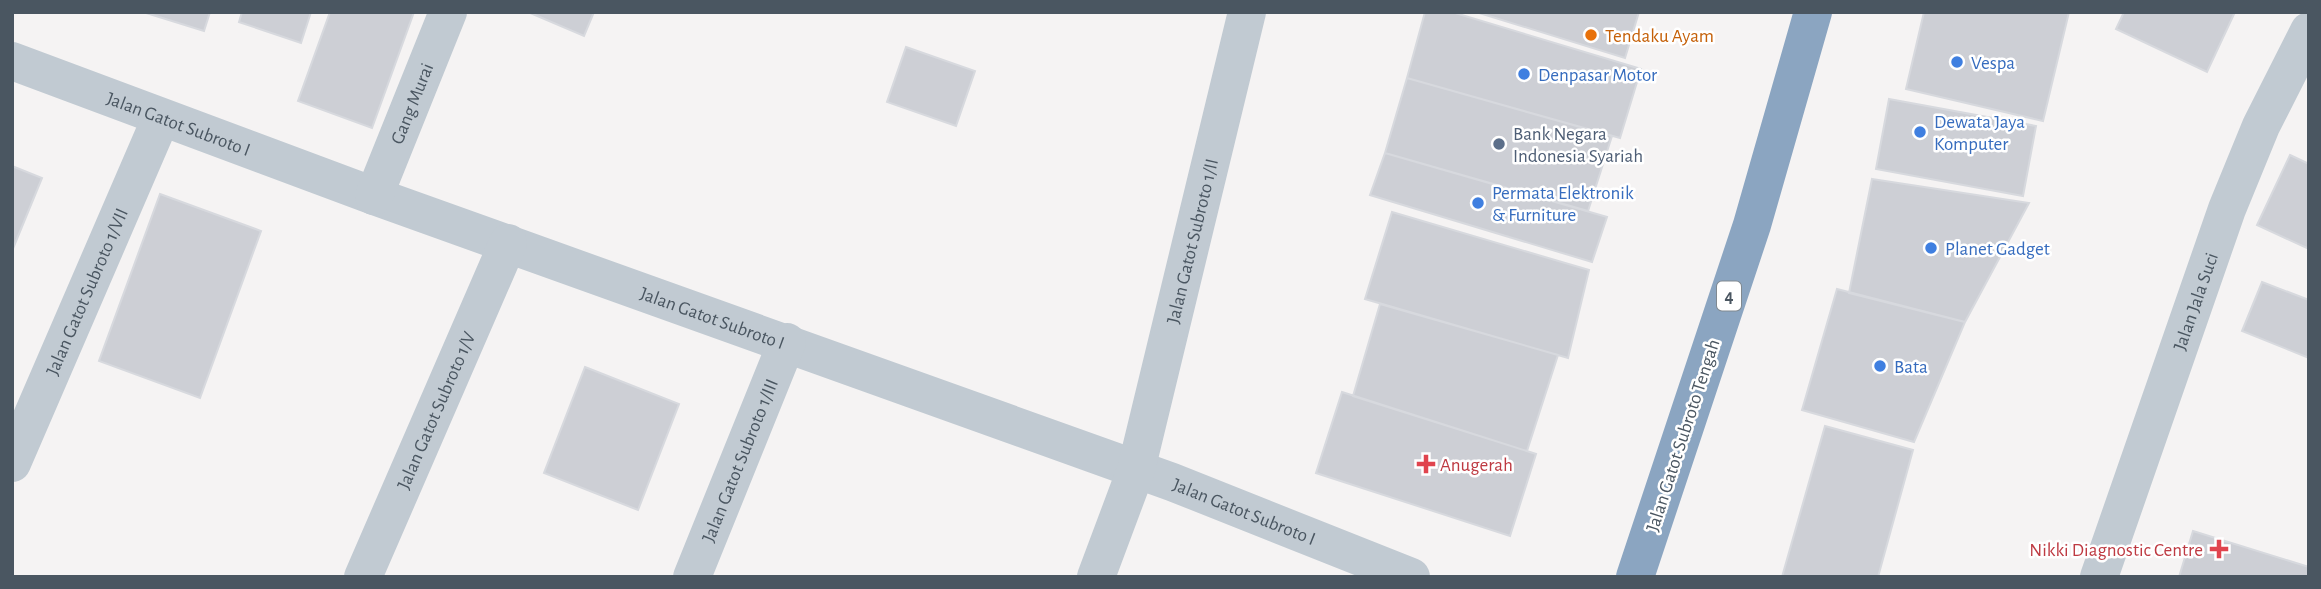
<svg xmlns="http://www.w3.org/2000/svg" width="2321" height="589" font-family="'Alegreya Sans',sans-serif">
<style>
.building{fill:#cdcfd5;stroke:#d7d9de;stroke-width:2}
.lines{fill:none;stroke-linecap:round;stroke-linejoin:round}
.minor{stroke:#c1cad2;stroke-width:38}
.highway{stroke:#8ba5c1;stroke-width:38}
.food-dot{fill:#e8710a;stroke:#fff;stroke-width:2.5}
.shop-dot{fill:#3f7fe0;stroke:#fff;stroke-width:2.5}
.service-dot{fill:#5c6f8a;stroke:#fff;stroke-width:2.5}
.health-dot{fill:#e0444e;stroke:#fff;stroke-width:2.5}
.labels{text-anchor:middle;stroke-width:5;stroke-linejoin:round;paint-order:stroke}
.shield{fill:#fff;stroke:#808990;stroke-width:2}
.shield-label{font-size:18px;font-weight:bold;fill:#4a5661}
.food-label{font-size:19px;fill:#c56008;stroke:#fff;text-anchor:start}
.shop-label{font-size:19px;fill:#366cbe;stroke:#fff;text-anchor:start}
.street-label{font-size:19px;fill:#4a5661;stroke:#fff}
.service-label{font-size:19px;fill:#4e5e75;stroke:#fff;text-anchor:start}
.health-label{font-size:19px;fill:#be3a42;stroke:#fff;text-anchor:start}
</style>
<rect width="100%" height="100%" fill="#f5f3f3"/>
<path class="building" d="M143,12h67l-6,19z
M242,12h69l-10,31 -62,-21z
M330,12h84l-42,116 -74,-27z
M528,12h66l-10,24z
M1425,12h27l189,57 -21,69 -213,-60z
M1476,12h163l-14,46z
M1924,12h145l-26,109 -137,-32z
M2124,12h111l-28,60 -91,-43z
M906,47l69,24 -19,55 -69,-24z
M1407,78l205,58 -24,75 -203,-58z
M1889,99l147,27 -13,70 -147,-27z
M1385,153l222,64 -15,45 -222,-67z
M2290,155l19,9v85l-52,-24z
M12,166l30,12 -30,73z
M1872,179l157,24 -64,119 -116,-29z
M160,194l101,37 -61,167 -101,-37z
M1392,212l197,58 -21,88 -203,-59z
M2262,282l47,18v58l-67,-27z
M1837,289l128,33 -51,120 -112,-32z
M1380,304l178,51 -31,96 -174,-55z
M585,367l94,37 -41,106 -94,-37z
M1342,392l194,62 -26,82 -194,-63z
M1825,426l88,24 -35,127h-96z
M2193,531l116,36v10h-130z"/>
<g class="lines">
<g class="minor">
<path id="s1" d="M12,61l362,135 798,286 239,95"/>
<path id="s2" d="M374,196l74,-184"/>
<path id="s3" d="M12,463l149,-345"/>
<path id="s4" d="M363,577l145,-334"/>
<path id="s5" d="M692,577l95,-235"/>
<path id="s6" d="M1096,577l40,-107 111,-458"/>
<path id="s7" d="M2099,577l128,-368 34,-83 48,-95"/>
</g>
<path class="highway" d="M1635,577l117,-352 61,-213"/>
</g>
<circle class="food-dot" cx="1591" cy="35" r="7"/>
<g class="shop-dot">
<circle cx="1957" cy="62" r="7"/>
<circle cx="1524" cy="74" r="7"/>
<circle cx="1920" cy="132" r="7"/>
<circle cx="1478" cy="203" r="7"/>
<circle cx="1931" cy="248" r="7"/>
<circle cx="1880" cy="366" r="7"/>
</g>
<circle class="service-dot" cx="1499" cy="144" r="7"/>
<g class="health-dot">
<path d="M1422.5 453.5h7v7h7v7h-7v7h-7v-7h-7v-7h7z"/>
<path d="M2215.5 538.5h7v7h7v7h-7v7h-7v-7h-7v-7h7z"/>
</g>
<g class="labels">
<rect class="shield" x="1717" y="281.5" width="24" height="29" rx="5"/>
<g class="shield-label">
<text x="1729" y="302">4</text>
</g>
<g class="food-label">
<text x="1605" y="42">Tendaku Ayam</text>
</g>
<g class="shop-label">
<text x="1971" y="69">Vespa</text>
<text x="1538" y="81">Denpasar Motor</text>
<text x="1934" y="128">Dewata Jaya<tspan x="1934" dy="22">Komputer</tspan></text>
<text x="1492" y="199">Permata Elektronik<tspan x="1492" dy="22">&amp; Furniture</tspan></text>
<text x="1945" y="255">Planet Gadget</text>
<text x="1894" y="373">Bata</text>
</g>
<g class="street-label">
<text dy="7" stroke="none"><textPath href="#s2" startOffset="100">Gang Murai</textPath></text>
<text dy="7" stroke="none"><textPath href="#s1" startOffset="178">Jalan Gatot Subroto I</textPath></text>
<text dy="7" stroke="none"><textPath href="#s6" startOffset="350">Jalan Gatot Subroto 1/II</textPath></text>
<text dy="7" stroke="none"><textPath href="#s3" startOffset="187">Jalan Gatot Subroto 1/VII</textPath></text>
<text dy="7" stroke="none"><textPath href="#s7" startOffset="292">Jalan Jala Suci</textPath></text>
<text dy="7" stroke="none"><textPath href="#s1" startOffset="746">Jalan Gatot Subroto I</textPath></text>
<text dy="7" stroke="none"><textPath href="#s4" startOffset="182">Jalan Gatot Subroto 1/V</textPath></text>
<text transform="translate(1682 435) rotate(-72)" y="7">Jalan Gatot Subroto Tengah</text>
<text dy="7" stroke="none"><textPath href="#s5" startOffset="126">Jalan Gatot Subroto 1/III</textPath></text>
<text dy="7" stroke="none"><textPath href="#s1" startOffset="1312">Jalan Gatot Subroto I</textPath></text>
</g>
<g class="service-label">
<text x="1513" y="140">Bank Negara<tspan x="1513" dy="22">Indonesia Syariah</tspan></text>
</g>
<g class="health-label">
<text x="1440" y="471">Anugerah</text>
<text x="2203" y="556" text-anchor="end">Nikki Diagnostic Centre</text>
</g>
</g>
<rect width="2321" height="589" fill="none" stroke="#4a5661" stroke-width="28"/>
</svg>
